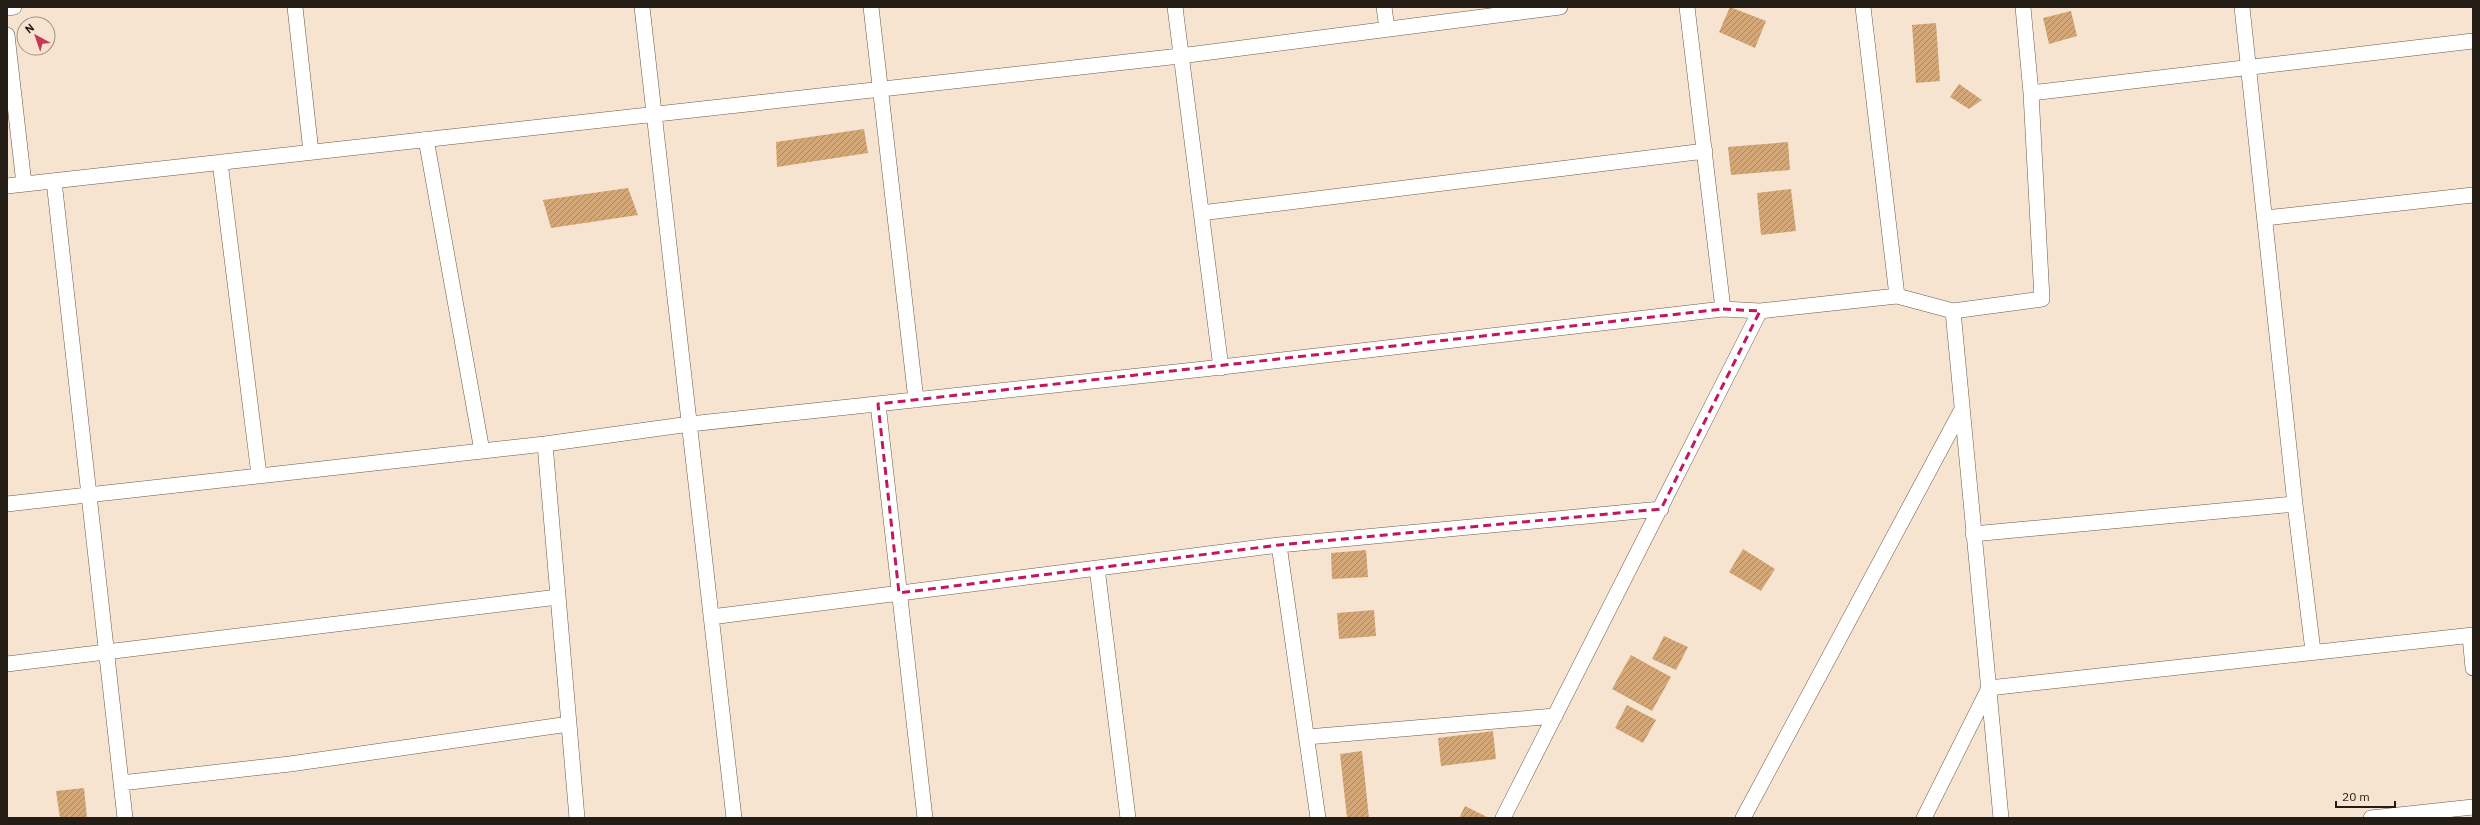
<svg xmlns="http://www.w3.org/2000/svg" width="2480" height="825" font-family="'IBM Plex Sans',sans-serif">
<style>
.building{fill:url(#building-hatch)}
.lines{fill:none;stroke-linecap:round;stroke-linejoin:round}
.minor-casing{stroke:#6a5a49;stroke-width:16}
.minor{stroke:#fff;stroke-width:15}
.marked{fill:none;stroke:#c2185b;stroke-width:3;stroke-dasharray:8 5;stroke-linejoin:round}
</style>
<defs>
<pattern id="building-hatch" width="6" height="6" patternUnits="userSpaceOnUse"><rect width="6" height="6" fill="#d3a778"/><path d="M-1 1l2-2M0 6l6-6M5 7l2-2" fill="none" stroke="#ab8761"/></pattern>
</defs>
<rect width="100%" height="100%" fill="#f7e4d0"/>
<path class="building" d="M1730,7l36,14 -11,27 -36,-16z
M2071,11l6,25 -28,8 -6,-26z
M1936,23l4,58 -24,2 -4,-58z
M1959,84l23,16 -13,9 -19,-12z
M864,129l4,24 -91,14 -1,-25z
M1788,142l2,28 -59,5 -3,-28z
M628,188l10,27 -87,13 -8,-28z
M1791,189l5,42 -35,4 -4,-42z
M1743,549l32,20 -14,22 -32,-19z
M1366,550l2,27 -36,2 -1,-26z
M1374,610l2,26 -37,3 -2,-26z
M1664,636l24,11 -12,23 -24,-11z
M1631,655l40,22 -19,34 -40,-22z
M1627,705l29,15 -13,23 -28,-15z
M1493,731l3,28 -55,7 -3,-28z
M1362,751l7,67h-22l-7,-64z
M84,788l3,30h-27l-4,-27z
M1465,806l24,12h-30z"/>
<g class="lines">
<defs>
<path id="minor" d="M295,7l16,145
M642,7l92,811
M871,7l45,393
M1175,7l46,361
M1384,7l3,22
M1687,7l36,302
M1863,7l34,289
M2242,7l53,497 18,147
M7,8l7,-1
M7,35l17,149
M2031,93l442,-52
M426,139l56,312
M220,162l39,313
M54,181l71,637
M7,186l1173,-130 380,-49
M1201,213l504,-62
M2265,218l208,-23
M1953,311l48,507
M878,404l47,414
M545,444l32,374
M7,504l538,-60 145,-20 514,-55 519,-60 37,2 137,-15 56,15 89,-12 -11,-206 -8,-86
M1973,534l322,-30
M1279,545l39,273
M1097,568l31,250
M711,617l568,-72 382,-36
M2470,636l3,32
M7,664l551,-67
M1307,737l248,-21
M121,783l169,-19 279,-40
M1503,818l257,-507
M1743,818l218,-407
M1924,818l65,-130 484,-53
M2371,818l102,-11"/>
</defs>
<use href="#minor" class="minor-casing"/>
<use href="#minor" class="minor"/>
</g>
<path class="marked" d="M1723,309l37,2 -99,198 -382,36 -380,48 -21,-189z"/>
<rect width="2480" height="825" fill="none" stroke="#241d16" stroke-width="16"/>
<g transform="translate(36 36) rotate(320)"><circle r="19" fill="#f7e4d0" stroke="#a39486"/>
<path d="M0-3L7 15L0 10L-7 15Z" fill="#c83855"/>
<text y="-6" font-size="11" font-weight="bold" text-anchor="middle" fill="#241d16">N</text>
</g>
<path d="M2336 801v6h59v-6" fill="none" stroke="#241d16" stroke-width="2"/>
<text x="2342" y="801" font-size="12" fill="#241d16" stroke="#f7e4d0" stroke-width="3" paint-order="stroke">20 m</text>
</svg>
